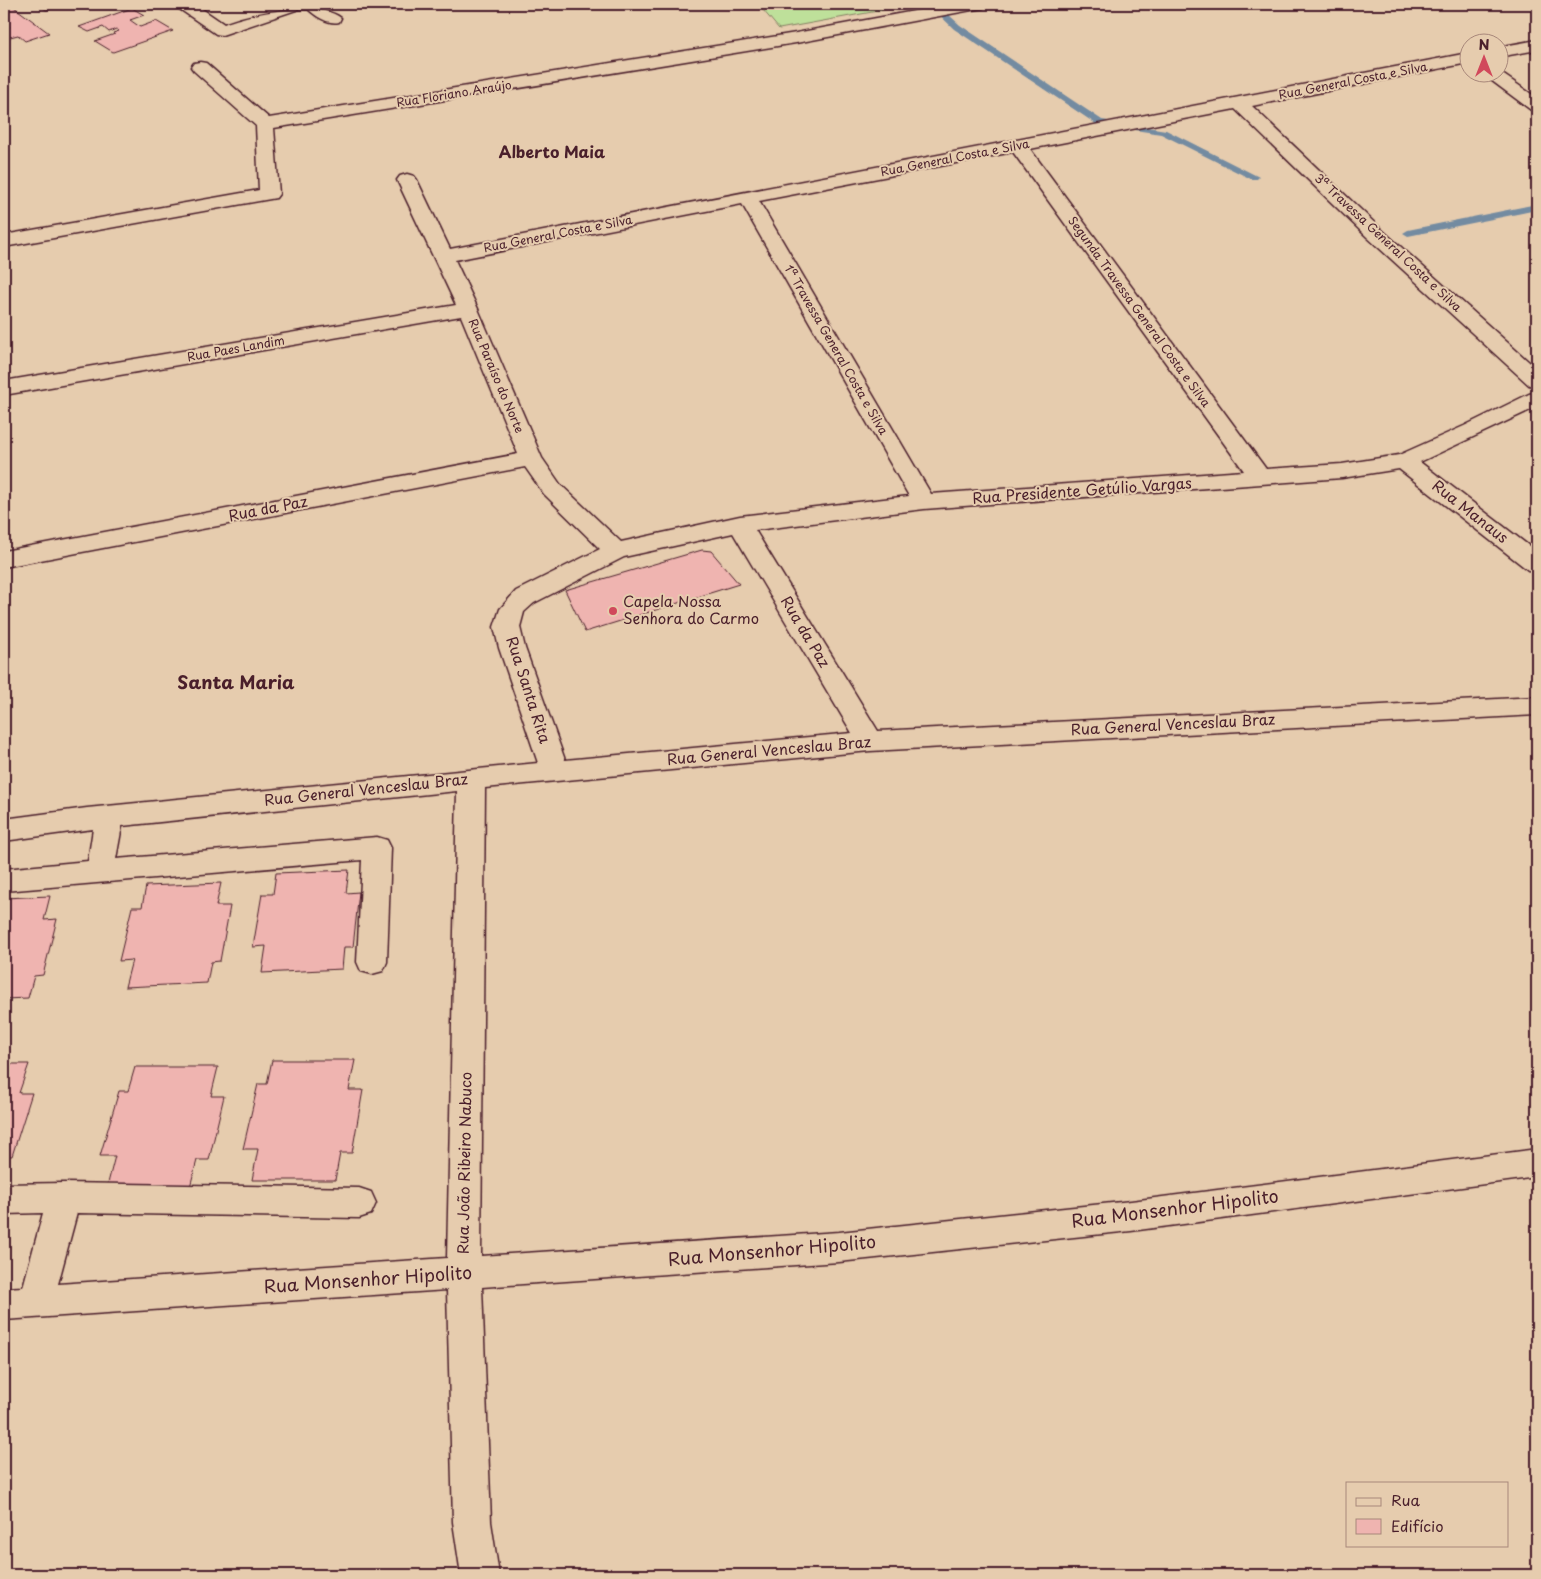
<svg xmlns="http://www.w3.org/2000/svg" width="1541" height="1579" font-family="'Playpen Sans',sans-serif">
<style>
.green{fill:#bee09a;stroke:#848062}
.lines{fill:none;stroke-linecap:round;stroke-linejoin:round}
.stream{fill:#738ba1;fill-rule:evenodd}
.building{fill:#efb4b0;stroke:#4a1f2b}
.minor-casing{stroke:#4a1f2b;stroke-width:3}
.minor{fill:#e6ccae;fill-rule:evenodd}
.poi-dot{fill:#d1495b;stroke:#e6ccae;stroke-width:2}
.labels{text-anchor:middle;stroke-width:4;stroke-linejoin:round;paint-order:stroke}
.far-street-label{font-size:12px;fill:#4a1f2b;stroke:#e6ccae}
.street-label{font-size:15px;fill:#4a1f2b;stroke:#e6ccae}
.poi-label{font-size:15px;fill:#4a1f2b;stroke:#e6ccae;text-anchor:start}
.far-district-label{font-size:16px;font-weight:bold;fill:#4a1f2b;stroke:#e6ccae}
.quarter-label{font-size:18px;font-weight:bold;fill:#4a1f2b;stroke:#e6ccae}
.near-street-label{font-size:18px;fill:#4a1f2b;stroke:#e6ccae}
</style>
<rect width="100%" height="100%" fill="#e6ccae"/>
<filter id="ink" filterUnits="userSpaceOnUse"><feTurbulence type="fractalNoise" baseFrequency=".02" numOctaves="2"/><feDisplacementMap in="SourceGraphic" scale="10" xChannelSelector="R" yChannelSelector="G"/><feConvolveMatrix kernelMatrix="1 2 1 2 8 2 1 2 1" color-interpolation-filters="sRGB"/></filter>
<g filter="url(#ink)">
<path class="green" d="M758,4h158l-137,25z"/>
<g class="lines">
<path class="stream" d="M928,4h9l23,21 142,95 64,10 93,47 -2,2h-6l-90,-45 -65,-10 -142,-95z
M1537,204v6l-129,26 -5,-3 5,-3z"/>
</g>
<path class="building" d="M4,4h6l39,29 -24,8 -7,-6 -8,2 -3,-3 -3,1v-6l6,-2 -6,-4z
M38,4h30l-22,6z
M132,8l12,7 -14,5 10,7 16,-6 17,10 -60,21 -18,-11 20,-7 -2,-1 6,-2 -3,-2 -7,3 -6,-5 -14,5 -10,-5z
M702,550l9,1 28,33 -154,48 -20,-42z
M349,870l-3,23 13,-1 -6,55h-9l-2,22 -80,4 4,-27 -13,1 9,-53h11l3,-21z
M221,883l-5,23h14l-10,55 -9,1 -4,21 -82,4 7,-27 -13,1 13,-54h10l4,-21z
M50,896l-6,24 13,-1 -14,56 -9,1 -6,22 -24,1v-101z
M272,1060h83l-6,30h14l-11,63h-12l-5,27h-83l6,-31h-15l15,-65h9z
M4,1064h25l-10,29h13l-20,63h-8z
M135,1067h83l-7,29h13l-15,64h-12l-7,27h-83l8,-31h-15l19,-65h9z"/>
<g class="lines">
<defs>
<path id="minor" d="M176,4h19l29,20c29,-11 94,-24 117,-6l-2,4c-12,3 -27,-8 -35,-17l-2,3 -80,27 -6,-1 -38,-26z
M952,4h33l-2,4 -6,1 -181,34 -522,85 5,66 -3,4 -272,49v-12l255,-45 -3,-64 -62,-55 -3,-4 3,-4 6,-1 6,1 63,55 527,-85z
M1537,40v10l-39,7v-10z
M1468,53v10l-216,43 129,123 156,140v18l-8,-2 -162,-148 -132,-128 -205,40 236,320 76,-5 57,-9 65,-29 65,-32 8,-2v15l-117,55 117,90v20l-9,-2 -129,-101 -57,9 -418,31 -169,21 123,201 659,-34v18l-667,36 -385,37 -4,468 358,-24 292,-31 406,-52v28l-406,54 -292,31 -357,25 9,235 8,53h-38l-8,-53 -6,-232 -443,30v-32l19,-1 20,-74 -39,1v-30l60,-1 295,5 12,4 5,11 -5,11 -12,4 -282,-5 -19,71 389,-26 10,-467 -335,35 -6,33 261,-22 10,3 4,8 -4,114 -4,9 -11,3 -11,-3 -4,-9 5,-102 -358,31v-22l84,-8 5,-32 -89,12v-22l83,-11 451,-45 -39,-115 -5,-21 6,-18 16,-18 84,-42 -56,-55 -19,-27 -521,100v-16l514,-97 -57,-138 -457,79v-14l452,-76 -59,-125 3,-4 7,-2 7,2 3,4 33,69zM1013,152l231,319 -313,23 -172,-293zM742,204l167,292 -169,20 -119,26 -61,-58 -18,-26 -64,-149 -23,-49zM733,533l119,200 -287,27 -40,-112 -5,-21 4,-15 10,-9 90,-46z
M1498,71l39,27v13l-6,-1 -51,-38z"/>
</defs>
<use href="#minor" class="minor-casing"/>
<use href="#minor" class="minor"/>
</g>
</g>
<circle class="poi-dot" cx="613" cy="611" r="5"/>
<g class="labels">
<g class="far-street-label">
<text transform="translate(1353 81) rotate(-11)" y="4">Rua General Costa e Silva</text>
<text transform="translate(454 94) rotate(-9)" y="4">Rua Floriano Araújo</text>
<text transform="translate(955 158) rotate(-11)" y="4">Rua General Costa e Silva</text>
<text transform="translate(558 234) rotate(-11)" y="4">Rua General Costa e Silva</text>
<text transform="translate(1388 243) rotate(43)" y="4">3ª Travessa General Costa e Silva</text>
<text transform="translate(1139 312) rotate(54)" y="4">Segunda Travessa General Costa e Silva</text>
<text transform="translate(236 349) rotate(-10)" y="4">Rua Paes Landim</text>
<text transform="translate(836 350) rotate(60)" y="4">1ª Travessa General Costa e Silva</text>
<text transform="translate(496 376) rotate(67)" y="4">Rua Paraíso do Norte</text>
</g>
<g class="street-label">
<text transform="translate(1082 491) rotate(-4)" y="5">Rua Presidente Getúlio Vargas</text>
<text transform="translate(268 509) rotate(-11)" y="5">Rua da Paz</text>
<text transform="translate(1470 512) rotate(38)" y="5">Rua Manaus</text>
<text transform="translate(805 632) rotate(59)" y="5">Rua da Paz</text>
<text transform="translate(528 690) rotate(72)" y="5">Rua Santa Rita</text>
<text transform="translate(1173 725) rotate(-3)" y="5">Rua General Venceslau Braz</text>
<text transform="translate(769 751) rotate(-5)" y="5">Rua General Venceslau Braz</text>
<text transform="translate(366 790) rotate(-6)" y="5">Rua General Venceslau Braz</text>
<text transform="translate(465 1163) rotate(-89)" y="5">Rua João Ribeiro Nabuco</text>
</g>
<g class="poi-label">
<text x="623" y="607">Capela Nossa<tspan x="623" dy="17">Senhora do Carmo</tspan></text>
</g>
<g class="far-district-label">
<text x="552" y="158">Alberto Maia</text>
</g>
<g class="quarter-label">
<text x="236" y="689">Santa Maria</text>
</g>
<g class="near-street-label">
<text transform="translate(1175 1209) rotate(-7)" y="6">Rua Monsenhor Hipolito</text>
<text transform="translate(772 1251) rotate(-5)" y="6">Rua Monsenhor Hipolito</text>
<text transform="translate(368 1280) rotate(-4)" y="6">Rua Monsenhor Hipolito</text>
</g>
</g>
<rect width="1541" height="1579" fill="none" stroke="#e6ccae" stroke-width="20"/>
<rect x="10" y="10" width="1521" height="1559" fill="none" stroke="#4a1f2b" stroke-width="2" filter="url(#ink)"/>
<rect x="1346" y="1482" width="162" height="65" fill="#e6ccae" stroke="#a8877a"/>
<rect x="1356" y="1498" width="25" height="8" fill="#e6ccae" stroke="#a8877a"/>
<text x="1391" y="1506" font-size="15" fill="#4a1f2b">Rua</text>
<rect x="1356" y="1519" width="25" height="15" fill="#efb4b0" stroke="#a8877a"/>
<text x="1391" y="1532" font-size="15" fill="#4a1f2b">Edifício</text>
<g transform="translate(1484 58)"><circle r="24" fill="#e6ccae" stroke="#a8877a"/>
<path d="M0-4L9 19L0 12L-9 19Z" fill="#d1495b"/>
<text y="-8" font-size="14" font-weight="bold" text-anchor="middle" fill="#4a1f2b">N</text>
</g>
</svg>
